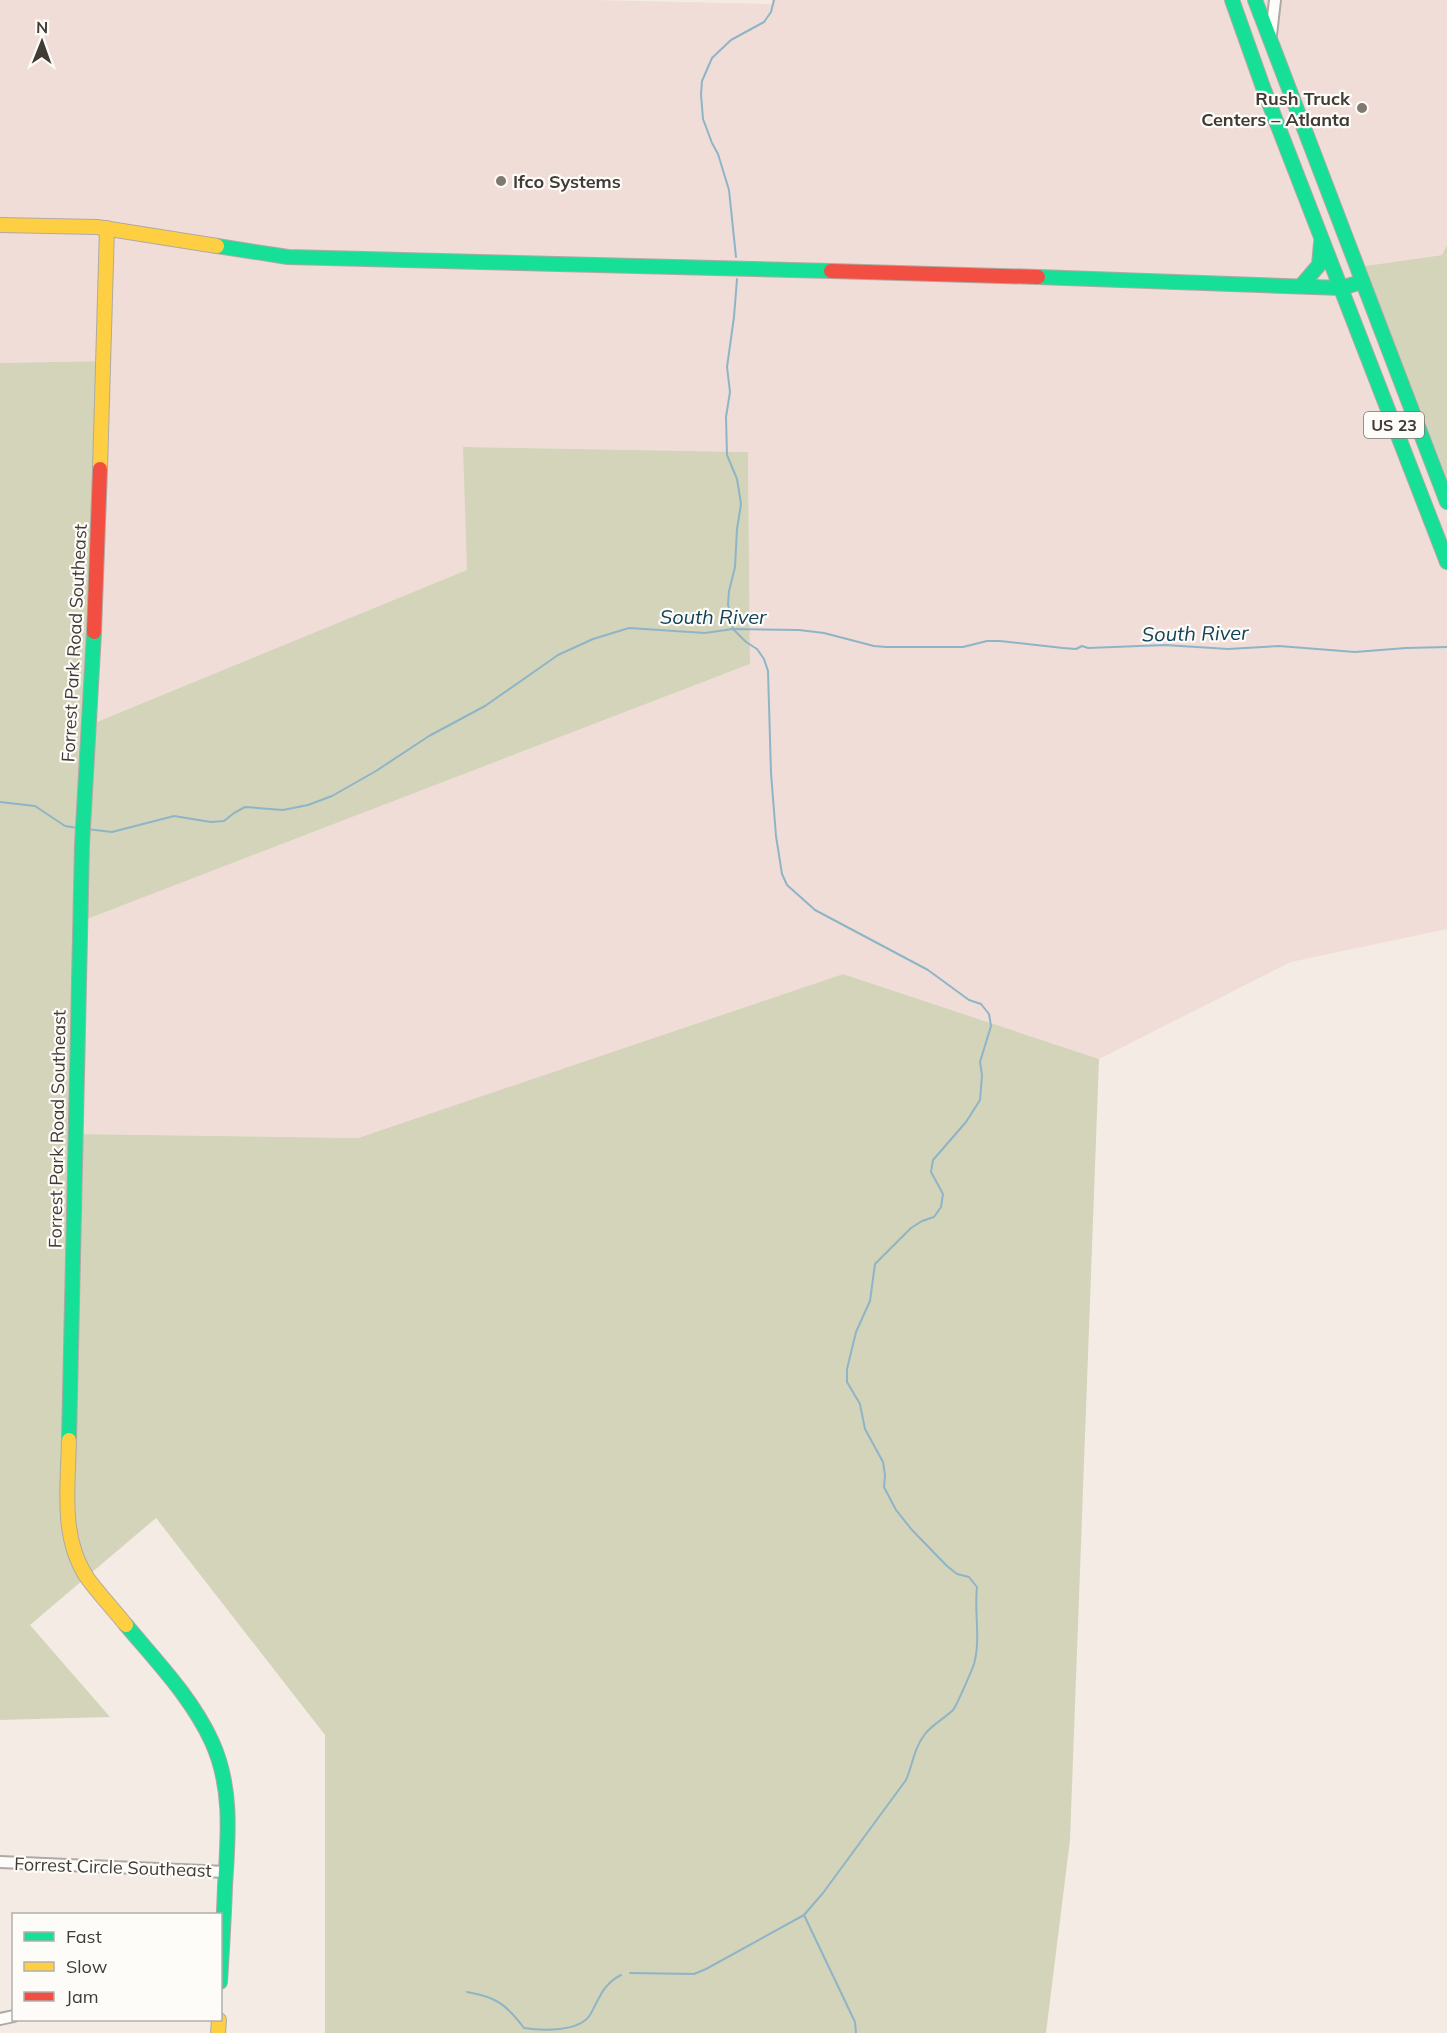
<svg xmlns="http://www.w3.org/2000/svg" width="1447" height="2033" font-family="Mulish,sans-serif">
<rect width="100%" height="100%" fill="#f4ece4"/>
<path fill="#f0ddd7" d="M 0,0 L 592,0 L 772,4 L 772,0 L 1447,0 L 1447,254 L 1365,266 L 1447,479 L 1447,929 L 1291,962 L 1099,1059 L 843,974 L 358,1138 L 76,1134 L 82,921 L 750,664 L 748,452 L 464,447 L 468,570 L 88,725 L 107,361 L 0,363 Z"/>
<g fill="#d4d4ba">
<path d="M 1447,245 L 1447,479 L 1365,266 L 1442,255 Z"/>
<path d="M 107,361 L 89,725 L 467,570 L 463,447 L 748,452 L 750,664 L 82,921 L 76,1134 L 358,1138 L 843,974 L 1099,1059 L 1070,1840 L 1046,2033 L 325,2033 L 325,1735 L 156,1518 L 30,1625 L 110,1717 L 0,1720 L 0,363 Z"/>
</g>
<g fill="none" stroke-linecap="round" stroke-linejoin="round">
<g stroke="#8eb5c7" stroke-width="2">
<path d="M 736,257 L 729,190 L 718,154 L 712,143 L 703,119 L 701,94 L 702,81 L 712,58 L 731,40 L 764,22 L 771,12 L 774,0"/>
<path d="M 0,802 L 35,806 L 65,826 L 78,828"/>
<path d="M 87,829 L 112,832 L 174,816 L 211,822 L 224,821 L 234,813 L 245,807 L 283,810 L 308,805 L 332,796 L 376,771 L 429,736 L 485,706 L 558,655 L 593,639 L 629,628 L 705,633 L 733,629 L 799,630 L 824,633 L 874,646 L 886,647 L 963,647 L 987,641 L 1000,641 L 1063,648 L 1076,649 L 1082,646 L 1088,648 L 1165,645 L 1228,649 L 1279,646 L 1355,652 L 1406,648 L 1447,647"/>
<path d="M 804,1915 L 855,2022 L 856,2033"/>
<path d="M 630,1973 L 694,1974 L 706,1969 L 804,1915 L 823,1893 L 906,1780 C 913,1764 914,1748 925,1734 C 933,1724 945,1718 953,1710 C 956,1707 972,1670 974,1664 C 981,1639 974,1612 977,1587 L 969,1577 L 957,1574 L 947,1566 L 912,1530 L 896,1510 L 884,1487 L 885,1475 L 883,1462 L 865,1429 L 860,1404 L 847,1382 L 847,1369 L 856,1332 L 870,1301 L 875,1264 L 911,1228 L 922,1221 L 934,1217 L 941,1207 L 943,1194 L 931,1172 L 933,1160 L 966,1122 L 980,1100 L 982,1075 L 980,1062 L 991,1026 L 989,1014 L 981,1004 L 969,1000 L 928,970 L 815,910 L 787,885 L 782,874 L 776,836 L 771,773 L 768,671 L 764,659 L 757,649 L 746,642 L 733,629 L 728,604 L 729,591 L 735,567 L 737,529 L 741,504 L 737,479 L 727,455 L 726,417 L 730,392 L 727,367 L 734,317 L 737,279"/>
<path d="M 467,1992 C 496,1997 506,2004 524,2028 C 542,2031 579,2032 590,2015 C 599,1999 603,1984 621,1975"/>
</g>
<defs>
<g id="street">
<path d="M 1271,35 L 1275,0"/>
<path d="M 0,1862 L 226,1872"/>
<path d="M 0,2019 L 14,2016"/>
</g>
<g id="fast">
<path d="M 1232,0 L 1264,90 L 1447,562"/>
<path d="M 1255,0 L 1447,502"/>
<path d="M 217,246 L 288,257 L 831,271"/>
<path d="M 1038,277 L 1341,288 L 1361,282"/>
<path d="M 1301,286 L 1319,265 L 1321,243"/>
<path d="M 69,1440 L 82,845 L 94,632"/>
<path d="M 126,1625 C 157,1662 192,1698 212,1742 C 233,1788 228,1838 225,1886 C 224,1918 222,1950 220,1982"/>
</g>
<g id="slow">
<path d="M 0,225 L 97,227 L 217,246"/>
<path d="M 100,469 L 107,228"/>
<path d="M 69,1440 C 68,1486 60,1539 88,1579 C 100,1595 114,1610 126,1625"/>
<path d="M 218,2033 L 219,2020"/>
</g>
<g id="jam">
<path d="M 831,271 L 1038,277"/>
<path d="M 94,632 L 100,469"/>
</g>
</defs>
<use href="#street" stroke="#afa9a3" stroke-width="14"/>
<use href="#fast" stroke="#afa9a3" stroke-width="16"/>
<use href="#slow" stroke="#afa9a3" stroke-width="16"/>
<use href="#jam" stroke="#afa9a3" stroke-width="16"/>
<use href="#street" stroke="#fdfcfb" stroke-width="10"/>
<use href="#fast" stroke="#16e098" stroke-width="14"/>
<use href="#slow" stroke="#ffcf43" stroke-width="14"/>
<use href="#jam" stroke="#f24e42" stroke-width="14"/>
</g>
<g fill="#7f7972" stroke="#fefcf9" stroke-width="2">
<circle cx="1362" cy="108" r="6"/>
<circle cx="501" cy="181" r="6"/>
</g>
<g text-anchor="middle" dominant-baseline="central" stroke-width="4.5" stroke-linejoin="round" paint-order="stroke">
<rect fill="#fefcf9" stroke="#797570" stroke-width="1.5" x="1364" y="412" width="60" height="26" rx="4.5"/>
<g font-size="16" font-weight="bold" fill="#403b35">
<text x="1394" y="425">US 23</text>
</g>
<g font-size="18" font-weight="bold" fill="#403b35" stroke="#fefcf9" text-anchor="end">
<text x="1350" y="98">Rush Truck<tspan x="1350" dy="21">Centers – Atlanta</tspan></text>
<text x="513" y="181" text-anchor="start">Ifco Systems</text>
</g>
<g font-size="18" fill="#403b35" stroke="#fefcf9">
<text transform="translate(74 643) rotate(-87)">Forrest Park Road Southeast</text>
<text transform="translate(57 1129) rotate(-89)">Forrest Park Road Southeast</text>
<text transform="translate(113 1867) rotate(2)">Forrest Circle Southeast</text>
</g>
<g font-size="20" font-style="italic" fill="#124358" stroke="#fefcf9">
<text x="713" y="616">South River</text>
<text transform="translate(1195 633) rotate(-1)">South River</text>
</g>
</g>
<rect x="12" y="1913" width="210" height="108" fill="#fefcf9" stroke="#b2afab" stroke-width="1.5"/>
<rect x="24" y="1932" width="30" height="9" fill="#16e098" stroke="#b2afab" stroke-width="1.5"/>
<text x="66" y="1943" font-size="18" fill="#403b35">Fast</text>
<rect x="24" y="1962" width="30" height="9" fill="#ffcf43" stroke="#b2afab" stroke-width="1.5"/>
<text x="66" y="1973" font-size="18" fill="#403b35">Slow</text>
<rect x="24" y="1992" width="30" height="9" fill="#f24e42" stroke="#b2afab" stroke-width="1.5"/>
<text x="66" y="2003" font-size="18" fill="#403b35">Jam</text>
<g transform="translate(42 42) rotate(1)" stroke="#fefcf9" stroke-width="4.5" paint-order="stroke">
<path d="M0-4.5L10 22L0 15L-10 22Z" fill="#403b35"/>
<text y="-9" font-size="16" font-weight="bold" text-anchor="middle" fill="#403b35">N</text>
</g>
</svg>
